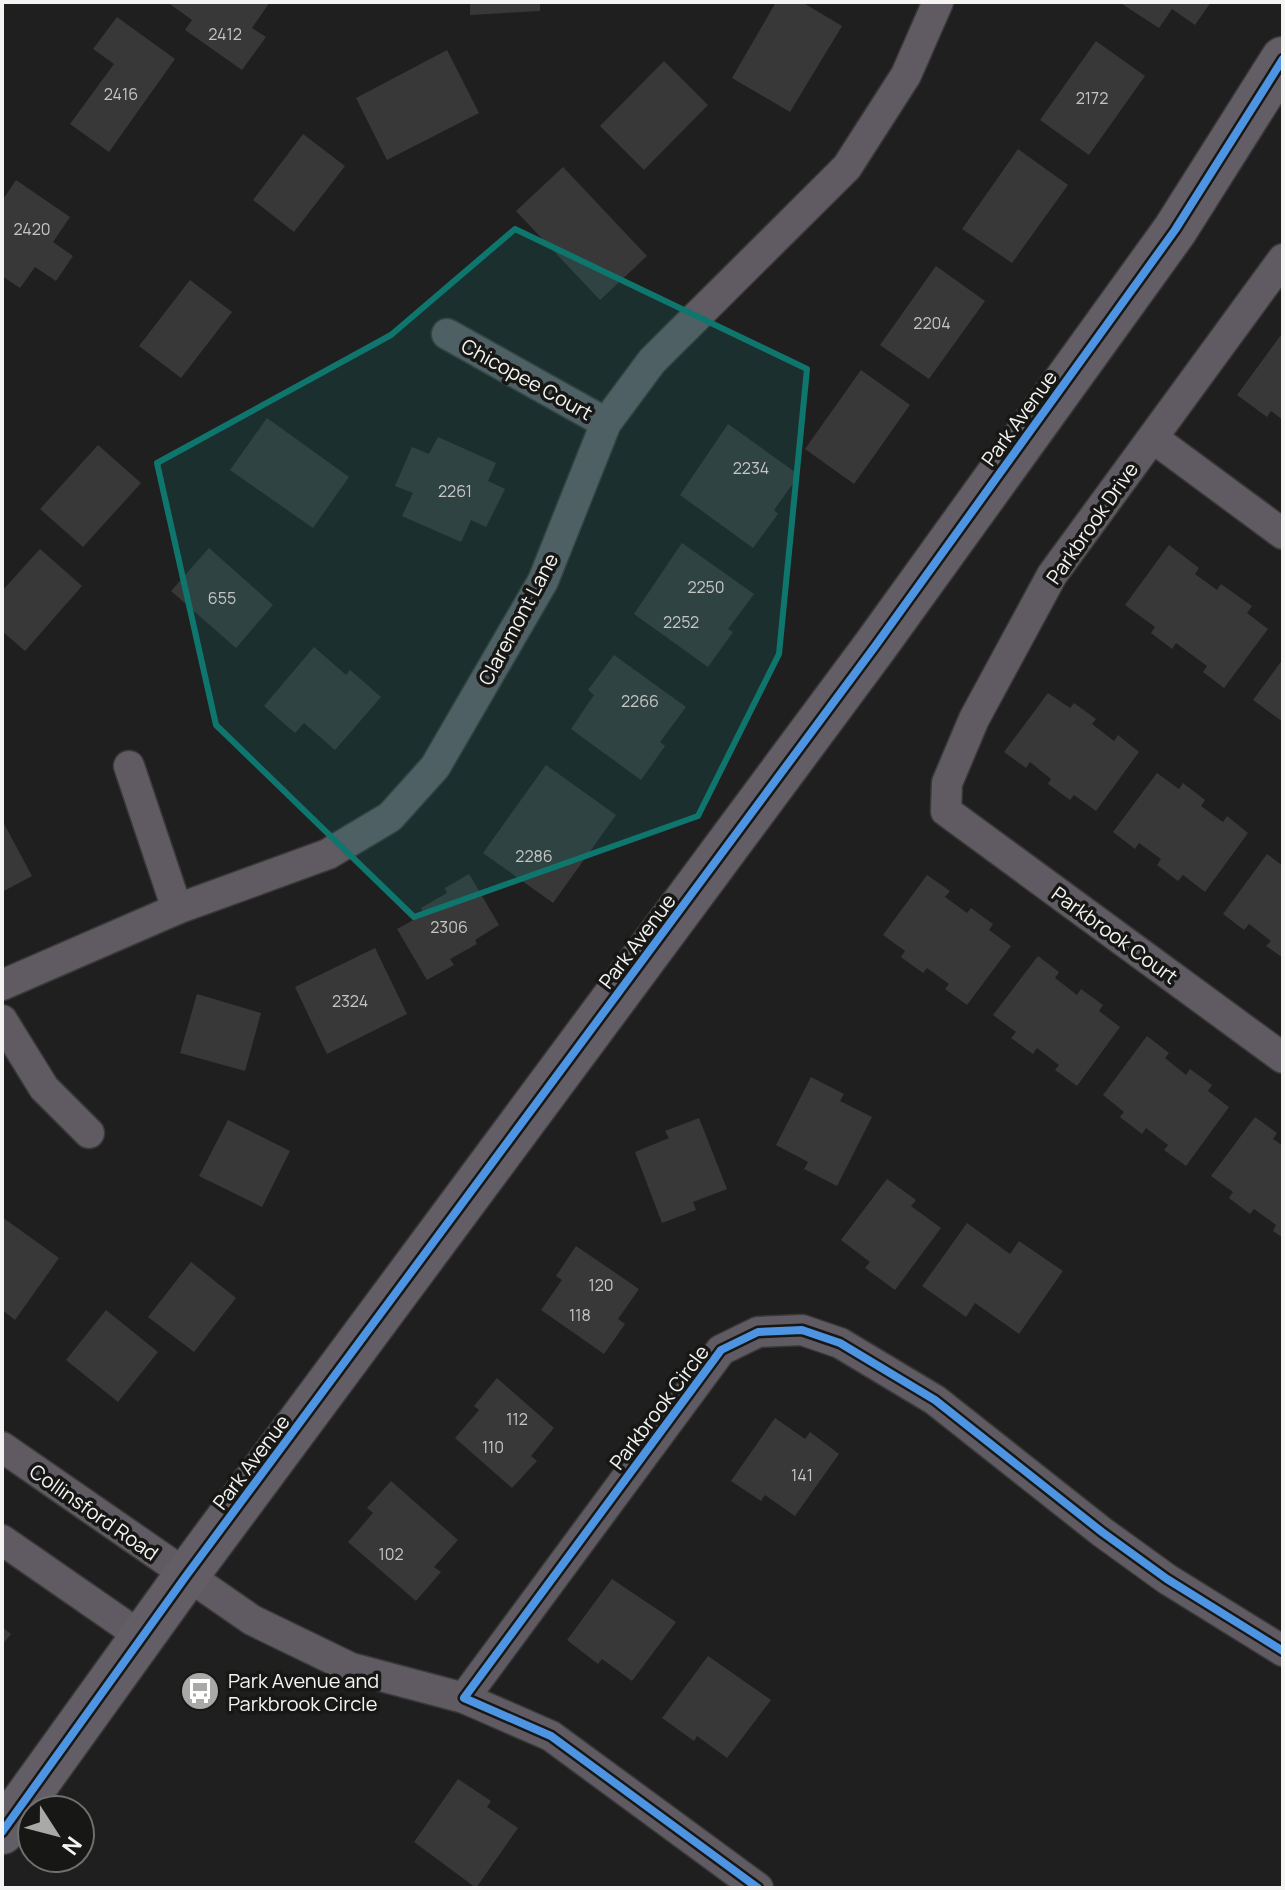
<svg xmlns="http://www.w3.org/2000/svg" width="1285" height="1890" font-family="Manrope,sans-serif">
<rect width="100%" height="100%" fill="#1f1f1f"/>
<g fill="#383838">
<path d="M 167,2 L 270,2 L 252,28 L 266,37 L 242,70 L 185,30 L 192,20 Z"/>
<path d="M 470,2 L 540,2 L 540,11 L 470,15 Z"/>
<path d="M 776,2 L 802,2 L 842,26 L 790,112 L 732,78 Z"/>
<path d="M 1119,2 L 1211,2 L 1195,25 L 1172,9 L 1159,28 Z"/>
<path d="M 117,17 L 175,59 L 109,152 L 70,124 L 114,64 L 93,49 Z"/>
<path d="M 1096,41 L 1145,76 L 1089,155 L 1040,120 Z"/>
<path d="M 447,50 L 479,113 L 387,160 L 356,98 Z"/>
<path d="M 664,61 L 708,105 L 644,170 L 600,126 Z"/>
<path d="M 303,134 L 345,166 L 294,232 L 253,200 Z"/>
<path d="M 1018,149 L 1068,185 L 1012,263 L 962,229 Z"/>
<path d="M 563,167 L 647,256 L 600,300 L 516,211 Z"/>
<path d="M 16,180 L 70,217 L 53,242 L 73,256 L 56,281 L 35,267 L 20,288 L 2,276 L 2,201 Z"/>
<path d="M 936,266 L 985,301 L 929,379 L 880,345 Z"/>
<path d="M 190,280 L 232,312 L 181,378 L 139,346 Z"/>
<path d="M 1281,335 L 1283,337 L 1283,420 L 1271,411 L 1267,417 L 1237,395 Z"/>
<path d="M 861,370 L 910,405 L 854,484 L 805,449 Z"/>
<path d="M 267,418 L 349,477 L 313,528 L 230,470 Z"/>
<path d="M 728,424 L 799,475 L 774,510 L 778,514 L 753,548 L 680,495 Z"/>
<path d="M 438,437 L 496,463 L 488,481 L 505,489 L 486,527 L 471,520 L 461,542 L 402,516 L 413,493 L 395,486 L 412,447 L 429,454 Z"/>
<path d="M 98,445 L 141,483 L 83,547 L 40,509 Z"/>
<path d="M 682,543 L 754,594 L 728,629 L 733,632 L 708,667 L 634,614 Z"/>
<path d="M 1169,545 L 1199,568 L 1195,574 L 1217,590 L 1221,584 L 1252,606 L 1247,613 L 1268,629 L 1224,688 L 1203,672 L 1207,666 L 1176,643 L 1172,649 L 1151,633 L 1155,627 L 1125,605 Z"/>
<path d="M 209,548 L 273,605 L 236,648 L 171,591 Z"/>
<path d="M 40,549 L 82,586 L 25,651 L 2,631 L 2,591 Z"/>
<path d="M 314,647 L 346,675 L 350,670 L 381,697 L 335,750 L 304,723 L 295,733 L 264,706 Z"/>
<path d="M 614,655 L 686,707 L 660,742 L 665,746 L 641,780 L 571,729 L 594,695 L 588,690 Z"/>
<path d="M 1283,659 L 1283,722 L 1253,700 Z"/>
<path d="M 1048,693 L 1070,708 L 1074,703 L 1096,719 L 1092,724 L 1114,741 L 1118,735 L 1139,752 L 1096,811 L 1074,795 L 1070,800 L 1048,784 L 1051,779 L 1030,762 L 1026,768 L 1004,752 Z"/>
<path d="M 546,765 L 616,815 L 553,903 L 483,853 Z"/>
<path d="M 1157,773 L 1179,789 L 1183,783 L 1205,800 L 1201,806 L 1223,822 L 1227,816 L 1248,833 L 1205,892 L 1183,875 L 1178,881 L 1157,865 L 1161,859 L 1139,843 L 1135,849 L 1113,832 Z"/>
<path d="M 2,820 L 32,876 L 2,892 Z"/>
<path d="M 1267,854 L 1283,866 L 1283,958 L 1266,946 L 1271,941 L 1249,924 L 1244,930 L 1223,914 Z"/>
<path d="M 469,874 L 499,925 L 475,940 L 477,944 L 450,959 L 454,965 L 427,980 L 397,929 L 424,914 L 421,908 L 447,893 L 445,888 Z"/>
<path d="M 927,875 L 950,891 L 945,897 L 967,913 L 971,908 L 993,924 L 989,930 L 1011,946 L 967,1005 L 945,989 L 949,984 L 927,968 L 923,973 L 901,957 L 905,951 L 883,935 Z"/>
<path d="M 375,948 L 407,1014 L 327,1054 L 295,987 Z"/>
<path d="M 1038,956 L 1059,972 L 1055,978 L 1077,995 L 1081,989 L 1103,1005 L 1099,1011 L 1120,1027 L 1077,1086 L 1055,1070 L 1059,1065 L 1037,1048 L 1033,1054 L 1011,1038 L 1016,1032 L 993,1015 Z"/>
<path d="M 197,994 L 261,1013 L 245,1071 L 180,1053 Z"/>
<path d="M 1147,1036 L 1169,1053 L 1165,1058 L 1186,1075 L 1190,1069 L 1212,1085 L 1208,1091 L 1229,1107 L 1186,1166 L 1164,1150 L 1168,1145 L 1146,1128 L 1142,1134 L 1120,1117 L 1124,1112 L 1103,1095 Z"/>
<path d="M 811,1077 L 844,1094 L 840,1101 L 872,1117 L 837,1186 L 804,1169 L 808,1162 L 776,1145 Z"/>
<path d="M 1255,1117 L 1277,1133 L 1273,1139 L 1283,1146 L 1283,1238 L 1273,1231 L 1276,1225 L 1254,1209 L 1250,1214 L 1229,1198 L 1233,1192 L 1211,1176 Z"/>
<path d="M 699,1118 L 727,1189 L 693,1202 L 696,1210 L 662,1223 L 635,1152 L 669,1138 L 665,1131 Z"/>
<path d="M 228,1120 L 290,1151 L 262,1207 L 199,1176 Z"/>
<path d="M 887,1179 L 916,1200 L 911,1206 L 941,1228 L 895,1290 L 865,1268 L 870,1262 L 841,1240 Z"/>
<path d="M 2,1217 L 59,1258 L 15,1320 L 2,1310 Z"/>
<path d="M 967,1223 L 1010,1254 L 1019,1241 L 1063,1271 L 1019,1334 L 975,1303 L 966,1317 L 922,1286 Z"/>
<path d="M 576,1246 L 639,1289 L 618,1319 L 625,1324 L 604,1354 L 541,1310 L 562,1280 L 556,1276 Z"/>
<path d="M 191,1262 L 236,1298 L 194,1352 L 148,1317 Z"/>
<path d="M 106,1310 L 158,1352 L 118,1402 L 66,1360 Z"/>
<path d="M 497,1378 L 554,1428 L 531,1456 L 537,1461 L 512,1488 L 455,1438 L 479,1410 L 474,1406 Z"/>
<path d="M 775,1418 L 805,1439 L 810,1432 L 839,1454 L 795,1516 L 765,1495 L 761,1501 L 731,1481 Z"/>
<path d="M 391,1481 L 458,1540 L 434,1567 L 441,1572 L 416,1601 L 348,1542 L 373,1513 L 367,1508 Z"/>
<path d="M 612,1579 L 676,1622 L 632,1681 L 602,1659 L 598,1664 L 567,1640 Z"/>
<path d="M 2,1627 L 11,1634 L 2,1645 Z"/>
<path d="M 708,1656 L 771,1700 L 727,1758 L 697,1736 L 694,1741 L 662,1718 Z"/>
<path d="M 458,1779 L 491,1801 L 487,1807 L 518,1828 L 476,1888 L 414,1842 Z"/>
</g>
<g fill="none" stroke-linecap="round" stroke-linejoin="round">
<defs>
<g id="minor">
<path d="M 1283,259 L 1052,575 L 974,719 L 947,783 L 946,811 L 1283,1058"/>
<path d="M 447,334 L 606,423"/>
<path d="M 1153,438 L 1283,534"/>
<path d="M 129,766 L 177,909"/>
<path d="M 2,985 L 177,909 L 328,854 L 390,817 L 435,767 L 543,581 L 606,423 L 652,361 L 847,167 L 906,75 L 938,2"/>
<path d="M 2,1020 L 44,1088 L 89,1133"/>
<path d="M 2,1447 L 252,1620 L 351,1668 L 464,1698"/>
<path d="M 2,1540 L 142,1637"/>
<path d="M 758,1888 L 551,1736 L 464,1698 L 721,1350 L 758,1332 L 802,1330 L 840,1343 L 935,1400 L 1102,1532 L 1167,1579 L 1283,1651"/>
</g>
<path id="secondary" d="M 2,1832 L 186,1576 L 876,645 L 1175,230 L 1283,59"/>
</defs>
<use href="#minor" stroke="#393938" stroke-width="33"/>
<use href="#secondary" stroke="#393938" stroke-width="47"/>
<use href="#minor" stroke="#605a62" stroke-width="30"/>
<use href="#secondary" stroke="#635d65" stroke-width="44"/>
<defs>
<g id="cycleway">
<path d="M 2,1832 L 186,1576 L 876,645 L 1175,230 L 1283,59"/>
<path d="M 758,1888 L 551,1736 L 464,1698 L 721,1350 L 758,1332 L 802,1330 L 840,1343 L 935,1400 L 1102,1532 L 1167,1579 L 1283,1651"/>
</g>
</defs>
<use href="#cycleway" stroke="#171715" stroke-width="13"/>
<use href="#cycleway" stroke="#4d94e3" stroke-width="8"/>
</g>
<path fill="#0f766e" fill-opacity="0.2" stroke="#0f766e" stroke-width="6" stroke-linejoin="round" d="M 515,229 L 807,369 L 779,654 L 698,816 L 414,917 L 216,725 L 157,463 L 391,335 Z"/>
<defs>
<symbol id="bus-disc" viewBox="-11 -11 22 22"><circle r="9.5" fill="#a9a9a8" stroke="#171715"/><path d="M-5-6H5V4H4V6H2V4H-2V6H-4V4H-5ZM-3.5-4V0h7V-4ZM-3.5 1.2v1.5H-2V1.2ZM2 1.2v1.5H3.5V1.2Z" fill="#fff"/></symbol>
</defs>
<g fill-rule="evenodd">
<use href="#bus-disc" x="178" y="1669" width="44" height="44"/>
</g>
<g text-anchor="middle" dominant-baseline="central" stroke-width="7" stroke-linejoin="round" paint-order="stroke">
<g font-size="16" fill="#c5c5c4">
<text x="225" y="34">2412</text>
<text x="121" y="94">2416</text>
<text x="1092" y="98">2172</text>
<text x="32" y="229">2420</text>
<text x="932" y="323">2204</text>
<text x="751" y="468">2234</text>
<text x="455" y="491">2261</text>
<text x="706" y="587">2250</text>
<text x="222" y="598">655</text>
<text x="681" y="622">2252</text>
<text x="640" y="701">2266</text>
<text x="534" y="856">2286</text>
<text x="449" y="927">2306</text>
<text x="350" y="1001">2324</text>
<text x="601" y="1285">120</text>
<text x="580" y="1315">118</text>
<text x="517" y="1419">112</text>
<text x="493" y="1447">110</text>
<text x="802" y="1475">141</text>
<text x="391" y="1554">102</text>
</g>
<g font-size="20" fill="#f4f4f2" stroke="#171715">
<text transform="translate(527 379) rotate(29)">Chicopee Court</text>
<text transform="translate(1019 418) rotate(-54)">Park Avenue</text>
<text transform="translate(1092 523) rotate(-55)">Parkbrook Drive</text>
<text transform="translate(518 619) rotate(-62)">Claremont Lane</text>
<text transform="translate(1115 935) rotate(36)">Parkbrook Court</text>
<text transform="translate(637 941) rotate(-53)">Park Avenue</text>
<text transform="translate(659 1407) rotate(-53)">Parkbrook Circle</text>
<text transform="translate(251 1462) rotate(-53)">Park Avenue</text>
<text transform="translate(94 1512) rotate(35)">Collinsford Road</text>
</g>
<g font-size="20" fill="#f4f4f2" stroke="#171715" text-anchor="start">
<text x="228" y="1680">Park Avenue and<tspan x="228" dy="23">Parkbrook Circle</tspan></text>
</g>
</g>
<rect width="1285" height="1890" fill="none" stroke="#f4f4f2" stroke-width="8"/>
<g transform="translate(56 1834) rotate(126)"><circle r="38" fill="#171715" stroke="#6f6f6d" stroke-width="2"/>
<path d="M0-6L14 30L0 20L-14 30Z" fill="#a9a9a8"/>
<text y="-12" font-size="22" font-weight="bold" text-anchor="middle" fill="#f4f4f2">N</text>
</g>
</svg>
